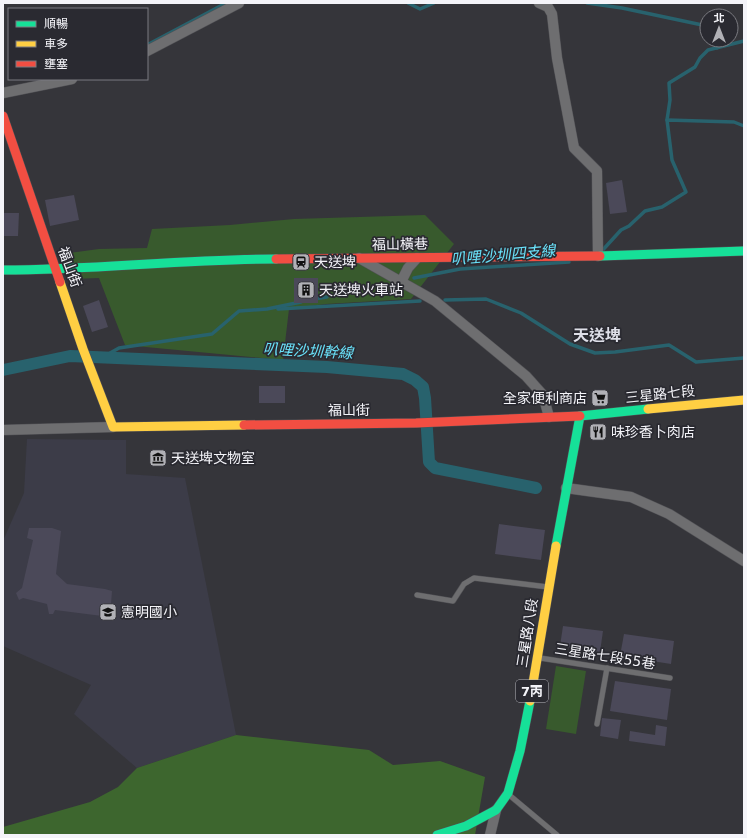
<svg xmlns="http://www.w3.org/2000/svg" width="747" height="838" font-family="'DejaVu Sans','Noto Sans TC',sans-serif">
<rect width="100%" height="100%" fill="#35353a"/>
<path fill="#3c3c48" d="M 27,439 L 126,440 L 126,474 L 185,478 L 236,735 L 137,768 L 74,714 L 91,685 L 3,646 L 3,541 L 24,493 Z"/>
<g fill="#385a2d" fill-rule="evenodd">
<path d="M 425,215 L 454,244 L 411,299 L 326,304 L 289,309 L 283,360 L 125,345 L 99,278 L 70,279 L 62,254 L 99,249 L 147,248 L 152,229 L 230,225 L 294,219 ZM 294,278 L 318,278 L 318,302 L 294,302 Z"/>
<path d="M 556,666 L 586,671 L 576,734 L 546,729 Z"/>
</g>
<path fill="#3d662e" d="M 236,735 L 369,750 L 393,765 L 440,761 L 485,777 L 475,835 L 3,835 L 3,827 L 90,802 L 118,787 L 137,768 Z"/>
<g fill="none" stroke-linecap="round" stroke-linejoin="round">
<g stroke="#28626d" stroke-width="3.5">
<path d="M 408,3 L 420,9 L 434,3"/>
<path d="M 587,3 L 622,8 L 707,26"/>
<path d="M 147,45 L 226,3"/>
<path d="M 717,48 L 717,40"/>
<path d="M 667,120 L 670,100 L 669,83 L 695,67 L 700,58 L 708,50 L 744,41"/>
<path d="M 600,253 L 621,230 L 629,226 L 645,211 L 662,207 L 686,192 L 672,160 L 667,120 L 734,122 L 744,126"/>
<path d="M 414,278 L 460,269 L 569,262"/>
<path d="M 314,299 L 327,297"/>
<path d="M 445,300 L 486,299 L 521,313 L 570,344 L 595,353 L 615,352 L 669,345 L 696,362 L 744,358"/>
<path d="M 278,309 L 420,301"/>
<path d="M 103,357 L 119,348 L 212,334 L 239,311 L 267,309 L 301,302"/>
</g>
<path stroke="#28626d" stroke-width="12" d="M 3,370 L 70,356 L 327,367 L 403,374 L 415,380 L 423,387 L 425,398 L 429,462 L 435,468 L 536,488"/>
</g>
<g fill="#4b4959">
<path d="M 622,180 L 627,212 L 610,214 L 606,183 Z"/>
<path d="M 74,195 L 79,220 L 50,226 L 45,200 Z"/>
<path d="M 3,213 L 19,213 L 18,236 L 3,236 Z"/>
<rect x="294" y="278" width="24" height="25"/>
<path d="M 99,300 L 108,327 L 92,332 L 83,306 Z"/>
<rect x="259" y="386" width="26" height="17"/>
<path d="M 499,524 L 545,530 L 541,560 L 495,554 Z"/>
<path d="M 29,528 L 52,528 L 61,531 L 56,574 L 67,584 L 105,589 L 112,591 L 110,617 L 55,610 L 53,614 L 49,614 L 47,604 L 23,598 L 19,600 L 16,593 L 22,588 L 33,540 L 27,538 Z"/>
<path d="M 563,626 L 603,631 L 600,652 L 560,646 Z"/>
<path d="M 624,634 L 674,641 L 671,664 L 620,656 Z"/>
<path d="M 615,681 L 671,689 L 667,720 L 610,711 Z"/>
<path d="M 602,718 L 621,720 L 618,739 L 600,736 Z"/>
<path d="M 656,725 L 667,727 L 665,746 L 629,741 L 630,731 L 655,735 Z"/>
</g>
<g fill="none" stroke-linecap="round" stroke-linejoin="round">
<defs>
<g id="lane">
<path d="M 417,595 L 453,601 L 464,584 L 474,578 L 548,587"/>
<path d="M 540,658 L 670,678"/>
<path d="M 597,724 L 607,668"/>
<path d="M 508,794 L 557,835"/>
</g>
<g id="street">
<path d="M 539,3 L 548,7 L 552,14 L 557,58 L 574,148 L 597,171 L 598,256"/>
<path d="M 147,51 L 239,3"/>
<path d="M 3,93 L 72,79"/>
<path d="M 359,258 L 435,301 L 526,376 L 543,395 L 549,417"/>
<path d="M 401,282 L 408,268 L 417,258"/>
<path d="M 3,430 L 113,427"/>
<path d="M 566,488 L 631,497 L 669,514 L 744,561"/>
<path d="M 490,835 L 496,810"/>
</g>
<g id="fast">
<path d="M 600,256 L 744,251"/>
<path d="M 3,270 C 94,270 185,259 276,259"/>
<path d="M 556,546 L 580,416 L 648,409"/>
<path d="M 437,835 L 466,826 L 496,810 L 508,793 L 520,751 L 530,701"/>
</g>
<g id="slow">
<path d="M 60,282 L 83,349 L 113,427 L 244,425"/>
<path d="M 648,409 L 744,400"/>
<path d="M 530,701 L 556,546"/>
</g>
<g id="jam">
<path d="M 3,116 L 60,282"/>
<path d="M 276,259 L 600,256"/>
<path d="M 244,425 L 416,423 L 580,416"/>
</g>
</defs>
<use href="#lane" stroke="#515155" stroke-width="6"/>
<use href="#street" stroke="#515155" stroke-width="11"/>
<use href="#fast" stroke="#515155" stroke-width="10"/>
<use href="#slow" stroke="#515155" stroke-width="10"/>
<use href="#jam" stroke="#515155" stroke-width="10"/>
<use href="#lane" stroke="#6e6e70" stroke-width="5"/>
<use href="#street" stroke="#6e6e70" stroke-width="10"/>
<use href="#fast" stroke="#16e098" stroke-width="9"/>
<use href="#slow" stroke="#ffcf43" stroke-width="9"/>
<use href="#jam" stroke="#f24e42" stroke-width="9"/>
</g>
<defs>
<symbol id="station-square" viewBox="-11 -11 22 22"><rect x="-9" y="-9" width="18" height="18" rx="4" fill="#b1b1b6" stroke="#2a2a31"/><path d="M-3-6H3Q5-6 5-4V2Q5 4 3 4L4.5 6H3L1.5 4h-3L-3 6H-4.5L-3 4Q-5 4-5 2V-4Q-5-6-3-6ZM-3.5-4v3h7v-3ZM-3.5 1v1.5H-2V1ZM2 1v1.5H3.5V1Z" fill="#111"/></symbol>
<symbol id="building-square" viewBox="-11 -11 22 22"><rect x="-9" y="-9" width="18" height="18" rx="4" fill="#b1b1b6" stroke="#2a2a31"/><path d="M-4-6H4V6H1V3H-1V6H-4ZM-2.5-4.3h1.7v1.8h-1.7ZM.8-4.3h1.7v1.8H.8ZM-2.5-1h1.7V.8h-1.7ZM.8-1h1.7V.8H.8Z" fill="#111"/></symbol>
<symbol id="supermarket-square" viewBox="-11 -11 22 22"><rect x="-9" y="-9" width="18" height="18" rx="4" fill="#b1b1b6" stroke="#2a2a31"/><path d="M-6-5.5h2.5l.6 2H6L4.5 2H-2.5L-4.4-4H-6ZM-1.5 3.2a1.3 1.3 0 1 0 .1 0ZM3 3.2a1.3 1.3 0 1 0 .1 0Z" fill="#111"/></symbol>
<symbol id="restaurant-square" viewBox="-11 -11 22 22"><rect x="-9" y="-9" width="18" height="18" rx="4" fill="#b1b1b6" stroke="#2a2a31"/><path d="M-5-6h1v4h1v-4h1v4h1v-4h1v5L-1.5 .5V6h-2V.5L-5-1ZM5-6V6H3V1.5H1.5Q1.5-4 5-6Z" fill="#111"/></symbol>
<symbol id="museum-square" viewBox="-11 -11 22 22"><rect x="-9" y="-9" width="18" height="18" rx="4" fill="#b1b1b6" stroke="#2a2a31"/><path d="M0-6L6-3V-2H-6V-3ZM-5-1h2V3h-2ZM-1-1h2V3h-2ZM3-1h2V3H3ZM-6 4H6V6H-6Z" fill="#111"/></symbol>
<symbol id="school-square" viewBox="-11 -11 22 22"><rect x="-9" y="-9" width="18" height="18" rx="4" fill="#b1b1b6" stroke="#2a2a31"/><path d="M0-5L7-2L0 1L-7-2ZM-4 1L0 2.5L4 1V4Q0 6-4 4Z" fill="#111"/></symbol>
</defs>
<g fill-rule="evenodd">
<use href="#station-square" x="291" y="252" width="20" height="20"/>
<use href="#building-square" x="296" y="280" width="20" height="20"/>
<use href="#supermarket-square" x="590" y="388" width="20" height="20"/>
<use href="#restaurant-square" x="588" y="422" width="20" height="20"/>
<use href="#museum-square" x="148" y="448" width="20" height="20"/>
<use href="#school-square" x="98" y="602" width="20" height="20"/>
</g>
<g text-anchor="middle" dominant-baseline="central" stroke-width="3.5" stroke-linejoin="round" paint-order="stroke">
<rect fill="#2a2a31" stroke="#b7b7bd" stroke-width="1" x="516" y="680" width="32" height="22" rx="3"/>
<g font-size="13" font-weight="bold" fill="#f4f4f9">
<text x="532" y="691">7丙</text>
</g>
<g font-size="14" fill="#f4f4f9" stroke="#2a2a31">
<text transform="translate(400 244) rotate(-1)">福山橫巷</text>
<text transform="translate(70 267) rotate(70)">福山街</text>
<text transform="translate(660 394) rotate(-6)">三星路七段</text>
<text transform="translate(349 410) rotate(-1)">福山街</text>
<text transform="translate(527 633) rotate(-81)">三星路八段</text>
<text transform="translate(605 656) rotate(9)">三星路七段55巷</text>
</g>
<g font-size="14" fill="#f4f4f9" stroke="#2a2a31" text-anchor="start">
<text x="314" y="262">天送埤</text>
<text x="319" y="290">天送埤火車站</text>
<text x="587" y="398" text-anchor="end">全家便利商店</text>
<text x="611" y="432">味珍香卜肉店</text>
<text x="171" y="458">天送埤文物室</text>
<text x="121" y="612">憲明國小</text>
</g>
<g font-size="15" font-style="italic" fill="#6ae2fa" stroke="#2a2a31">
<text transform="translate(503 255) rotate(-5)">叭哩沙圳四支線</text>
<text transform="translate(308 351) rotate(3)">叭哩沙圳幹線</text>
</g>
<g font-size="16" font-weight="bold" fill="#dedfe8" stroke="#2a2a31">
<text x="597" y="335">天送埤</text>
</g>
</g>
<rect width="747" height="838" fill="none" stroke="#f4f4f9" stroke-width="8"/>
<rect x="8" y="8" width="140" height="72" fill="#2a2a31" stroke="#7b7b81"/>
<rect x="16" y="21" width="20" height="6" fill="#16e098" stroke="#7b7b81"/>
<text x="44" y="28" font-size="12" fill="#f4f4f9">順暢</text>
<rect x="16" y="41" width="20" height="6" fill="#ffcf43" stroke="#7b7b81"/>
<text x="44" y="48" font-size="12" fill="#f4f4f9">車多</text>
<rect x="16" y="61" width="20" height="6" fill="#f24e42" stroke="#7b7b81"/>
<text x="44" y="68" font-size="12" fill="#f4f4f9">壅塞</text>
<g transform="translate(719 28)"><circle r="19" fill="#2a2a31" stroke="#7b7b81"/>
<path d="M0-3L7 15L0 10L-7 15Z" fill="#b1b1b6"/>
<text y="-6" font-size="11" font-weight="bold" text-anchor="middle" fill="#f4f4f9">北</text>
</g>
</svg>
